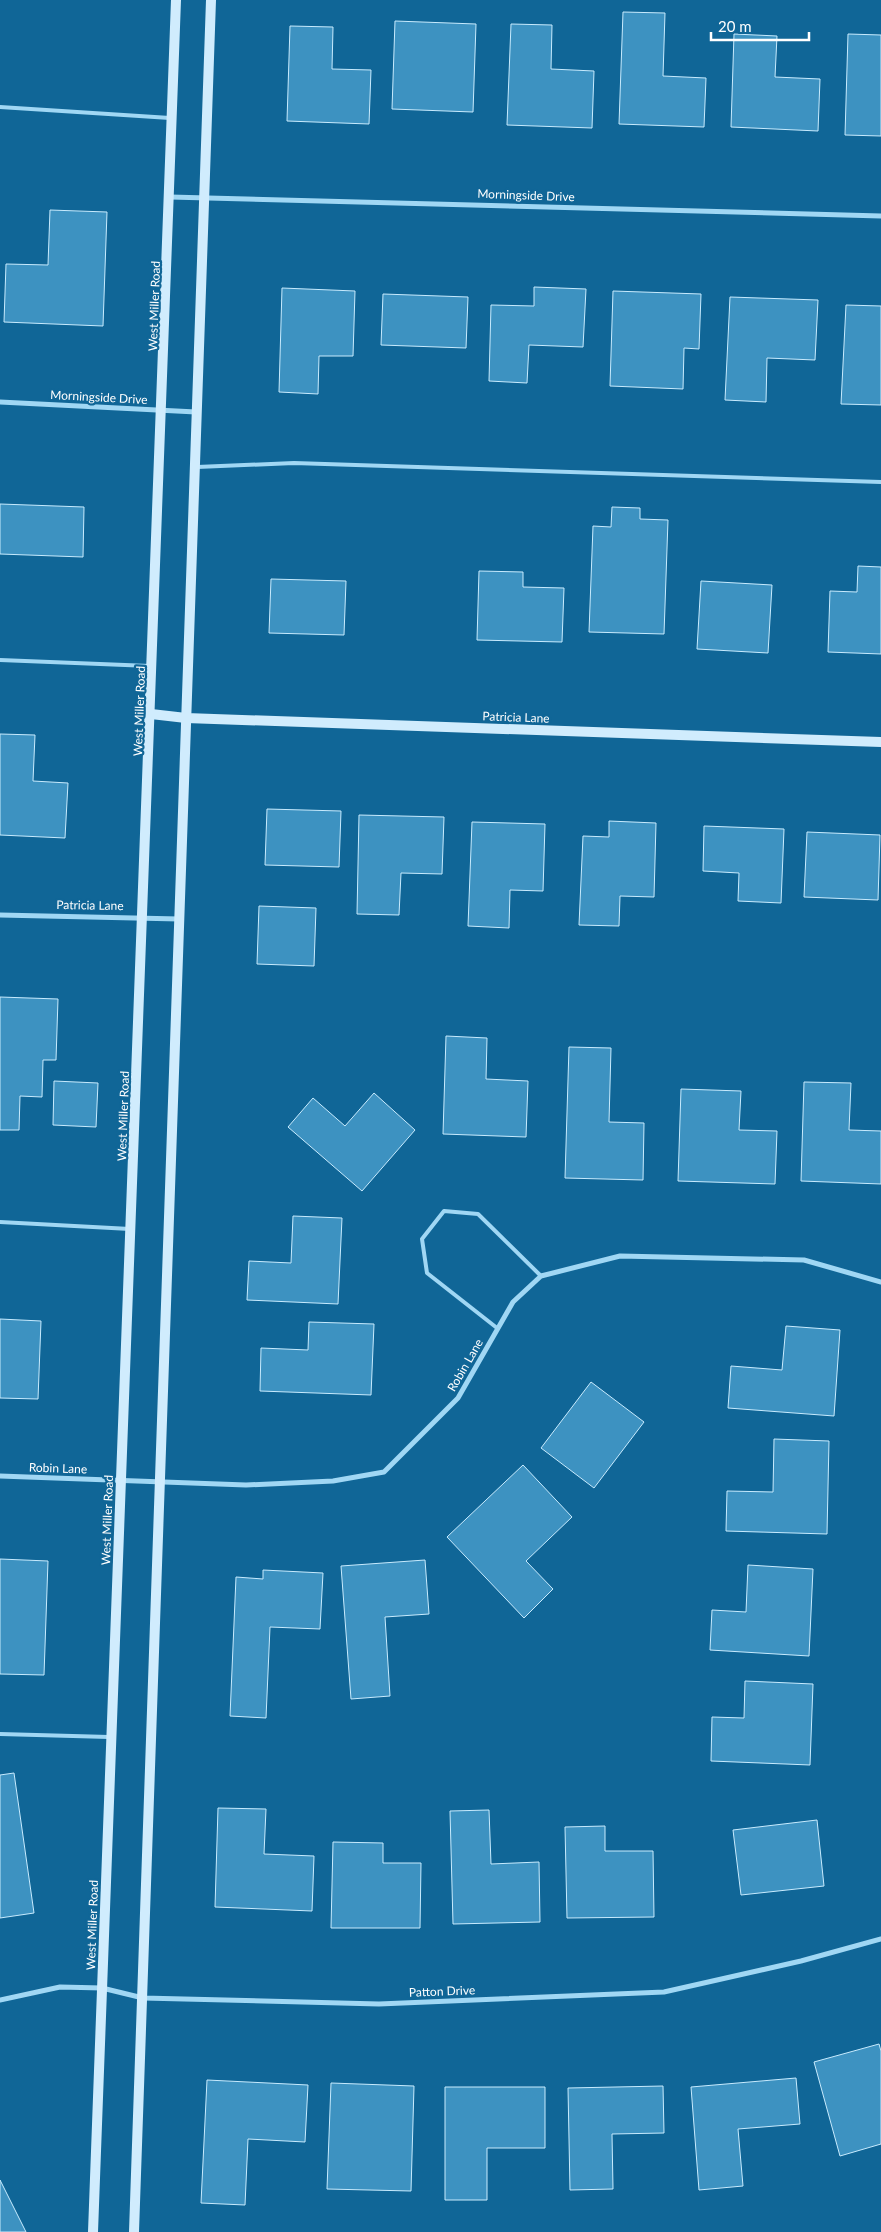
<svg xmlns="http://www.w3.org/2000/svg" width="881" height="2232" font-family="Lato,sans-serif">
<rect width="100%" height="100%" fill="#106697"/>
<g fill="#3d92c1" stroke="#c8ebfe">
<path d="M 623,12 L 665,13 L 663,76 L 706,78 L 704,127 L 619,124 Z"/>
<path d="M 395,21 L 476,24 L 473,112 L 392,109 Z"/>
<path d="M 511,24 L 552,25 L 551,69 L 594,71 L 592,128 L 507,125 Z"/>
<path d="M 290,26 L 333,27 L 332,69 L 371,70 L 369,124 L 287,121 Z"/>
<path d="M 734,34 L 777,36 L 775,77 L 820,79 L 818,131 L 731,127 Z"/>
<path d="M 848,34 L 881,35 L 881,136 L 845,135 Z"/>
<path d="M 50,210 L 107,212 L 103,326 L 4,322 L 6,264 L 48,265 Z"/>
<path d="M 534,287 L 586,289 L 583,347 L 529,345 L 527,383 L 489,381 L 491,305 L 534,306 Z"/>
<path d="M 282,288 L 355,291 L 353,356 L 319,356 L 318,394 L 279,392 Z"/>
<path d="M 613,291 L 701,294 L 699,349 L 684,348 L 683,389 L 610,386 Z"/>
<path d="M 383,294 L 468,297 L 466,348 L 381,345 Z"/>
<path d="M 730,297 L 818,300 L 815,360 L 767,358 L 766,402 L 725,400 Z"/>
<path d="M 846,305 L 881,306 L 881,405 L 841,404 Z"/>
<path d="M 0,504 L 84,507 L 83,557 L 0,554 Z"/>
<path d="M 612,507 L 640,508 L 640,519 L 668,520 L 664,634 L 589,632 L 593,526 L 611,527 Z"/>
<path d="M 858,566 L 881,567 L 881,654 L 828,652 L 830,591 L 857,592 Z"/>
<path d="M 479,571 L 523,572 L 523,587 L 564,588 L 562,642 L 477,640 Z"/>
<path d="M 271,579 L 346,581 L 344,635 L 269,633 Z"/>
<path d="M 701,581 L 772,585 L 768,653 L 697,649 Z"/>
<path d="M 0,734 L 35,735 L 33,781 L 68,783 L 65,838 L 0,835 Z"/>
<path d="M 267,809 L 341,811 L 339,867 L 265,865 Z"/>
<path d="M 359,815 L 444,817 L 442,874 L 401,873 L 399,915 L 357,914 Z"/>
<path d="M 609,821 L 656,823 L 654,897 L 620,896 L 619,926 L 579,925 L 583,836 L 609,837 Z"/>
<path d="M 472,822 L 545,824 L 543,891 L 510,890 L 509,928 L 468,926 Z"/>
<path d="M 704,826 L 784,829 L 781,903 L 738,901 L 739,873 L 703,871 Z"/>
<path d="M 807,832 L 880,835 L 878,900 L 804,897 Z"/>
<path d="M 259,906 L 316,908 L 314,966 L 257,964 Z"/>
<path d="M 0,997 L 58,999 L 56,1060 L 43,1060 L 42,1097 L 20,1096 L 19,1130 L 0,1130 Z"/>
<path d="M 446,1036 L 487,1038 L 486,1079 L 528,1081 L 526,1137 L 443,1134 Z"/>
<path d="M 569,1047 L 611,1048 L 609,1122 L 644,1123 L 643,1180 L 565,1178 Z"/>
<path d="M 54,1081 L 98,1083 L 96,1127 L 53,1125 Z"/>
<path d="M 804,1082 L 851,1083 L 849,1130 L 881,1131 L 881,1184 L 801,1181 Z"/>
<path d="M 681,1089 L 741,1091 L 739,1130 L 777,1131 L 775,1184 L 678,1181 Z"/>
<path d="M 374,1093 L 415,1130 L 362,1191 L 288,1127 L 313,1098 L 345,1126 Z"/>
<path d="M 293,1216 L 342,1218 L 338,1304 L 247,1300 L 249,1261 L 291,1263 Z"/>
<path d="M 0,1319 L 41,1321 L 38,1399 L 0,1398 Z"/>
<path d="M 309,1322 L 374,1324 L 371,1395 L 260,1391 L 261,1348 L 308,1350 Z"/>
<path d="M 786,1326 L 840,1330 L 834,1416 L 728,1408 L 731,1366 L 782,1370 Z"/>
<path d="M 591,1382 L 644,1422 L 594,1488 L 541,1448 Z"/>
<path d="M 774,1439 L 829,1441 L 827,1534 L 726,1531 L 727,1491 L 773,1492 Z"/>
<path d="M 523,1465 L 572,1517 L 526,1561 L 553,1589 L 524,1618 L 447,1537 Z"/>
<path d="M 0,1559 L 48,1561 L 44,1675 L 0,1674 Z"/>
<path d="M 425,1560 L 429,1614 L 385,1617 L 390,1696 L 351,1699 L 341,1566 Z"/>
<path d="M 748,1565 L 813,1569 L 809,1656 L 710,1650 L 712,1610 L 746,1612 Z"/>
<path d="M 263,1570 L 323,1573 L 320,1629 L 270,1627 L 266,1718 L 230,1716 L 236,1577 L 263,1579 Z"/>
<path d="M 745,1681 L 813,1684 L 810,1765 L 711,1761 L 712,1717 L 744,1718 Z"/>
<path d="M 14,1773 L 34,1913 L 0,1918 L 0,1775 Z"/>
<path d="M 218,1808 L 266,1809 L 264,1854 L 314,1856 L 312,1911 L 215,1907 Z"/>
<path d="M 489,1810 L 491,1864 L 539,1862 L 540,1922 L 453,1924 L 450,1811 Z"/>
<path d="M 817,1820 L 824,1886 L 741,1895 L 733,1830 Z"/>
<path d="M 605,1826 L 605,1851 L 653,1851 L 654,1917 L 567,1918 L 565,1827 Z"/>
<path d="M 333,1842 L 383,1843 L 383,1863 L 421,1863 L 420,1928 L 331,1928 Z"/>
<path d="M 879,2044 L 881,2051 L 881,2144 L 840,2156 L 814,2062 Z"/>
<path d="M 796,2078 L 800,2124 L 738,2129 L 743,2186 L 699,2190 L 691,2087 Z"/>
<path d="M 207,2080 L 308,2085 L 305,2142 L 248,2139 L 245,2205 L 201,2203 Z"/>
<path d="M 331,2083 L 414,2086 L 411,2191 L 327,2189 Z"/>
<path d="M 663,2086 L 664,2133 L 612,2134 L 613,2189 L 570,2190 L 568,2088 Z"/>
<path d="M 445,2087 L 545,2087 L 545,2148 L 487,2148 L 487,2200 L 445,2200 Z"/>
<path d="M 0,2180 L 26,2232 L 0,2232 Z"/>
</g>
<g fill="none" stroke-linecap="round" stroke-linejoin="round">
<g stroke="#a0d7f4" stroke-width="4">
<path d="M 0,107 L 170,118"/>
<path d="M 197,467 L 294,463 L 881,482"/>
<path d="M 0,660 L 150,666"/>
<path d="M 0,1222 L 130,1229"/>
<path d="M 497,1328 L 427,1273 L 422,1239 L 444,1211 L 478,1214 L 541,1276"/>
<path d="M 0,1734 L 109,1737"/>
</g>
<g stroke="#a0d7f4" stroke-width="5">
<path d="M 170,197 L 881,216"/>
<path d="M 0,402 L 196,412"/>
<path d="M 0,915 L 179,919"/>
<path d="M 0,1476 L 246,1485 L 333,1481 L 384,1472 L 458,1398 L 513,1302 L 541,1276 L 620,1256 L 804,1260 L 881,1282"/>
<path d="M 0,2000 L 60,1987 L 102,1988 L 143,1998 L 379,2004 L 664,1992 L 801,1961 L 881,1939"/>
</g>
<g stroke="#d0ecfd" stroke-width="10">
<path d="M 151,714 L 186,718 L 881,742"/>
<path d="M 93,2232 L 176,0"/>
<path d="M 134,2232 L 211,0"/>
</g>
</g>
<g text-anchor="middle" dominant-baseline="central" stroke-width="4.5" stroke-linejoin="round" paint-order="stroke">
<g font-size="12" fill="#fff" stroke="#106697">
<text transform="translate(526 195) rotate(2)">Morningside Drive</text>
<text transform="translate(154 306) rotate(-88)">West Miller Road</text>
<text transform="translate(99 397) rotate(3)">Morningside Drive</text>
<text transform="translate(139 711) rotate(-88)">West Miller Road</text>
<text transform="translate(516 717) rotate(2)">Patricia Lane</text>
<text transform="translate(90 905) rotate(1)">Patricia Lane</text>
<text transform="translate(123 1116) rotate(-88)">West Miller Road</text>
<text transform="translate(465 1365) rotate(-60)">Robin Lane</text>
<text transform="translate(58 1468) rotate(2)">Robin Lane</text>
<text transform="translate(107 1520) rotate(-88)">West Miller Road</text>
<text transform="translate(92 1925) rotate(-88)">West Miller Road</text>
<text transform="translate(442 1991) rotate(-2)">Patton Drive</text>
</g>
</g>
<path d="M711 32v8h98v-8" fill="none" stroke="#ffffff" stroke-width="2.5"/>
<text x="718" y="32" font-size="15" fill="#ffffff" stroke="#106697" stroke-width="4" paint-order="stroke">20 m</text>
</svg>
